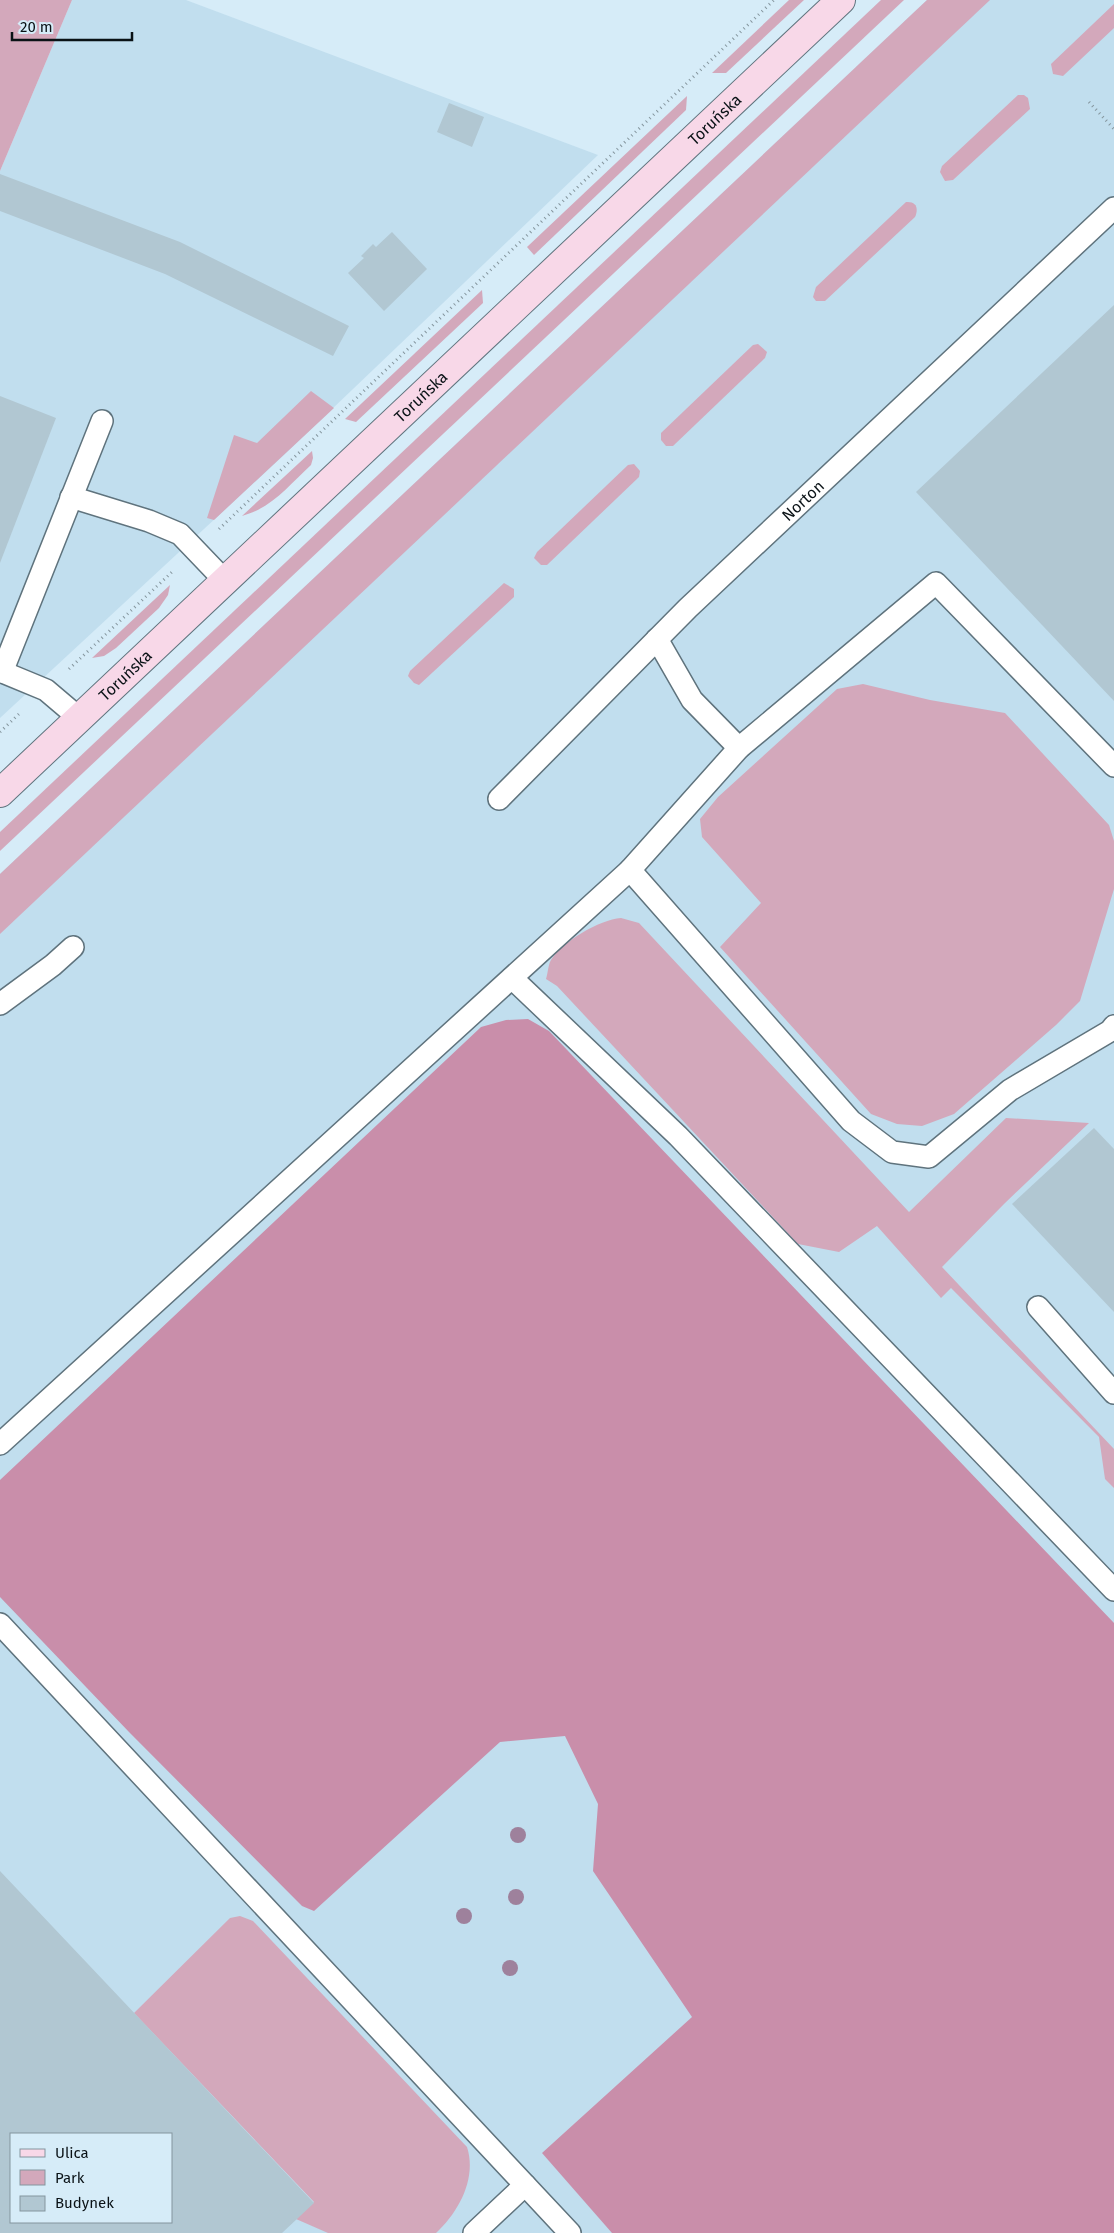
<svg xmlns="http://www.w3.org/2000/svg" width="1114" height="2233" font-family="'Fira Sans',sans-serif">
<rect width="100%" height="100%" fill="#d6ecf8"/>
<g fill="#c1deee" fill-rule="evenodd">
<path d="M 72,0 L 186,0 L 598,155 L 286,453 L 0,718 L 0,171 Z"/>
<path d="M 927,0 L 1114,0 L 1114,2233 L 0,2233 L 0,874 ZM 11,2134 L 171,2134 L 171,2222 L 11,2222 Z"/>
</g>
<g fill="#d3a8bb">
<path d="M 0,0 L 72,0 L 0,171 Z"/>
<path d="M 789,0 L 804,0 L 726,73 L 712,73 Z"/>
<path d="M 881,0 L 904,0 L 0,851 L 0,832 Z"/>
<path d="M 927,0 L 990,0 L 0,934 L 0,874 Z"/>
<path d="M 1114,4 L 1114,28 L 1063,76 L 1053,74 L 1051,64 Z"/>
<path d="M 1018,95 L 1024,95 L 1028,98 L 1030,109 L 953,180 L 945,181 L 940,172 L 942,166 Z"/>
<path d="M 687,96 L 686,110 L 534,255 L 527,247 Z"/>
<path d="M 906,202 C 916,201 919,208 915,217 L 825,301 L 816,301 L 813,297 L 816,287 Z"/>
<path d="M 482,290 L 483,303 L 356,422 L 345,419 Z"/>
<path d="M 758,344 L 767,352 L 765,358 L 673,446 L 666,446 L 661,440 L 661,433 L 753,345 Z"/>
<path d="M 311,391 L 334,408 L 214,520 L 207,518 L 234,435 L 257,443 Z"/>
<path d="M 312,451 L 313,458 L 311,465 C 289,485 272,508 242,516 Z"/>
<path d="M 634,464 L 640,471 L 639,477 L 547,565 L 541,565 L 534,558 L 537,552 L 628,465 Z"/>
<path d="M 504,583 L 514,589 L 514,597 L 419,685 L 414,683 L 408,676 L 410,671 Z"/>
<path d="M 170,585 L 168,595 L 159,608 L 116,648 L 104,656 L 92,658 Z"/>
<path d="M 863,684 L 930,700 L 1005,713 L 1109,825 L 1114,841 L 1114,889 L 1080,1001 L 1056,1025 L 954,1114 L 922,1126 L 897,1124 L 871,1114 L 720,947 L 761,903 L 702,837 L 700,819 L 718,797 L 837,689 Z"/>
<path d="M 621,918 L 639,923 L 909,1212 L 1006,1118 L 1089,1123 L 1005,1203 L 942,1267 L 1114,1449 L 1114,1488 L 1105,1479 L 1099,1437 L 951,1288 L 941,1298 L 877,1226 L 839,1252 L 798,1244 L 557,986 L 546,979 C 548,973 548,965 551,960 C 563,941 599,920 621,918 Z"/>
<path d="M 240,1916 L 253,1921 L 467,2147 C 477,2178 459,2212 436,2233 L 328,2233 L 296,2219 L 314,2202 L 134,2013 L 230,1918 Z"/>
</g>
<path fill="#c98eaa" d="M 528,1019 L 549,1031 L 1114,1623 L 1114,2233 L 612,2233 L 542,2153 L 692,2017 L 593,1871 L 598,1804 L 565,1736 L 500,1742 L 314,1911 L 302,1906 L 129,1732 L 0,1597 L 0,1480 L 481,1027 L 506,1020 Z"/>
<g fill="#b1c7d2" fill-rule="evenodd">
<path d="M 449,103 L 484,117 L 472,147 L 437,132 Z"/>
<path d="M 0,174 L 180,242 L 349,326 L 333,356 L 165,274 L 0,211 Z"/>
<path d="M 392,232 L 427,269 L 384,311 L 348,273 L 364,258 L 361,256 L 373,244 L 376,247 Z"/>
<path d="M 1114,305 L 1114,701 L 916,492 Z"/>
<path d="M 0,396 L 56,418 L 0,563 Z"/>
<path d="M 1094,1128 L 1114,1149 L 1114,1312 L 1012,1204 Z"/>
<path d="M 0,1871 L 314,2203 L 282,2233 L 0,2233 ZM 11,2134 L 171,2134 L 171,2222 L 11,2222 Z"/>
</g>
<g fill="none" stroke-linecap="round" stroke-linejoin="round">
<defs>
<g id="lane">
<path d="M 71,497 L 149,521 L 180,534 L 225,581"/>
<path d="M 657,639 L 692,700 L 739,748"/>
<path d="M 0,671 L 46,690 L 79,718"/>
<path d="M 2,672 L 102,421"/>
<path id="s1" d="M 499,799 L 688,608 L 1114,208"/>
<path d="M 630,870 L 851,1121 L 892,1152 L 929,1157 L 1010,1090 L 1110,1031 L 1114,1026"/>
<path d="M 512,978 L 678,1136 L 1114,1590"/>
<path d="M 0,1004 L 53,965 L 73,947"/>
<path d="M 1038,1307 L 1114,1393"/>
<path d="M 0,1444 L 630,870 L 739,748 L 936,583 L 1114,766"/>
<path d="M 0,1624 L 570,2233"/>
<path d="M 474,2233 L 525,2185"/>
</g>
<g id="secondary">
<path id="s2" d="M 0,793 L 841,0"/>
</g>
</defs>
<use href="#lane" stroke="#5f737d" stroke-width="24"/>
<use href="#secondary" stroke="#5f737d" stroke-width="30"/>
<g stroke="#85969e" stroke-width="3" stroke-dasharray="1 4" stroke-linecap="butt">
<path d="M 1089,102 L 1114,129"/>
<path d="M 219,529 L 774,0"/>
<path d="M 69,669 L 172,572"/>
<path d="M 0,732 L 20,713"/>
</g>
<use href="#lane" stroke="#fff" stroke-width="21"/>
<use href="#secondary" stroke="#f8d8e8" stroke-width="28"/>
</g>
<g fill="#9e819c">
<circle cx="518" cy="1835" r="8"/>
<circle cx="516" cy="1897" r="8"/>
<circle cx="464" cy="1916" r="8"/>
<circle cx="510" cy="1968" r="8"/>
</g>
<g text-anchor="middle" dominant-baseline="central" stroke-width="4.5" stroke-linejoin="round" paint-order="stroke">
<g font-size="16" fill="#0a1216" stroke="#d6ecf8">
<text stroke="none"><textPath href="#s2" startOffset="982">Toruńska</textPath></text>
<text stroke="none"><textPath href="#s2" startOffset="578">Toruńska</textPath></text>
<text stroke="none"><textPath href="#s1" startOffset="426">Norton</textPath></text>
<text stroke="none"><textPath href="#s2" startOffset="172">Toruńska</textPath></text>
</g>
</g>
<rect x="10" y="2133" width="162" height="90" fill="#d6ecf8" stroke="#84959e"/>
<rect x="20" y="2149" width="25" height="8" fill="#f8d8e8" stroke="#84959e"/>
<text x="55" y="2158" font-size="15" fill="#0a1216">Ulica</text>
<rect x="20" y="2170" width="25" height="15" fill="#d3a8bb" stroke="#84959e"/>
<text x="55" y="2183" font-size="15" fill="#0a1216">Park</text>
<rect x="20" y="2196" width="25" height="15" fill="#b1c7d2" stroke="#84959e"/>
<text x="55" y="2208" font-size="15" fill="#0a1216">Budynek</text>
<path d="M12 32v8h120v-8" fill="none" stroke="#0a1216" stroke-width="2.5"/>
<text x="20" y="32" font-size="15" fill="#0a1216" stroke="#d6ecf8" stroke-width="4" paint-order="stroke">20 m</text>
</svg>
